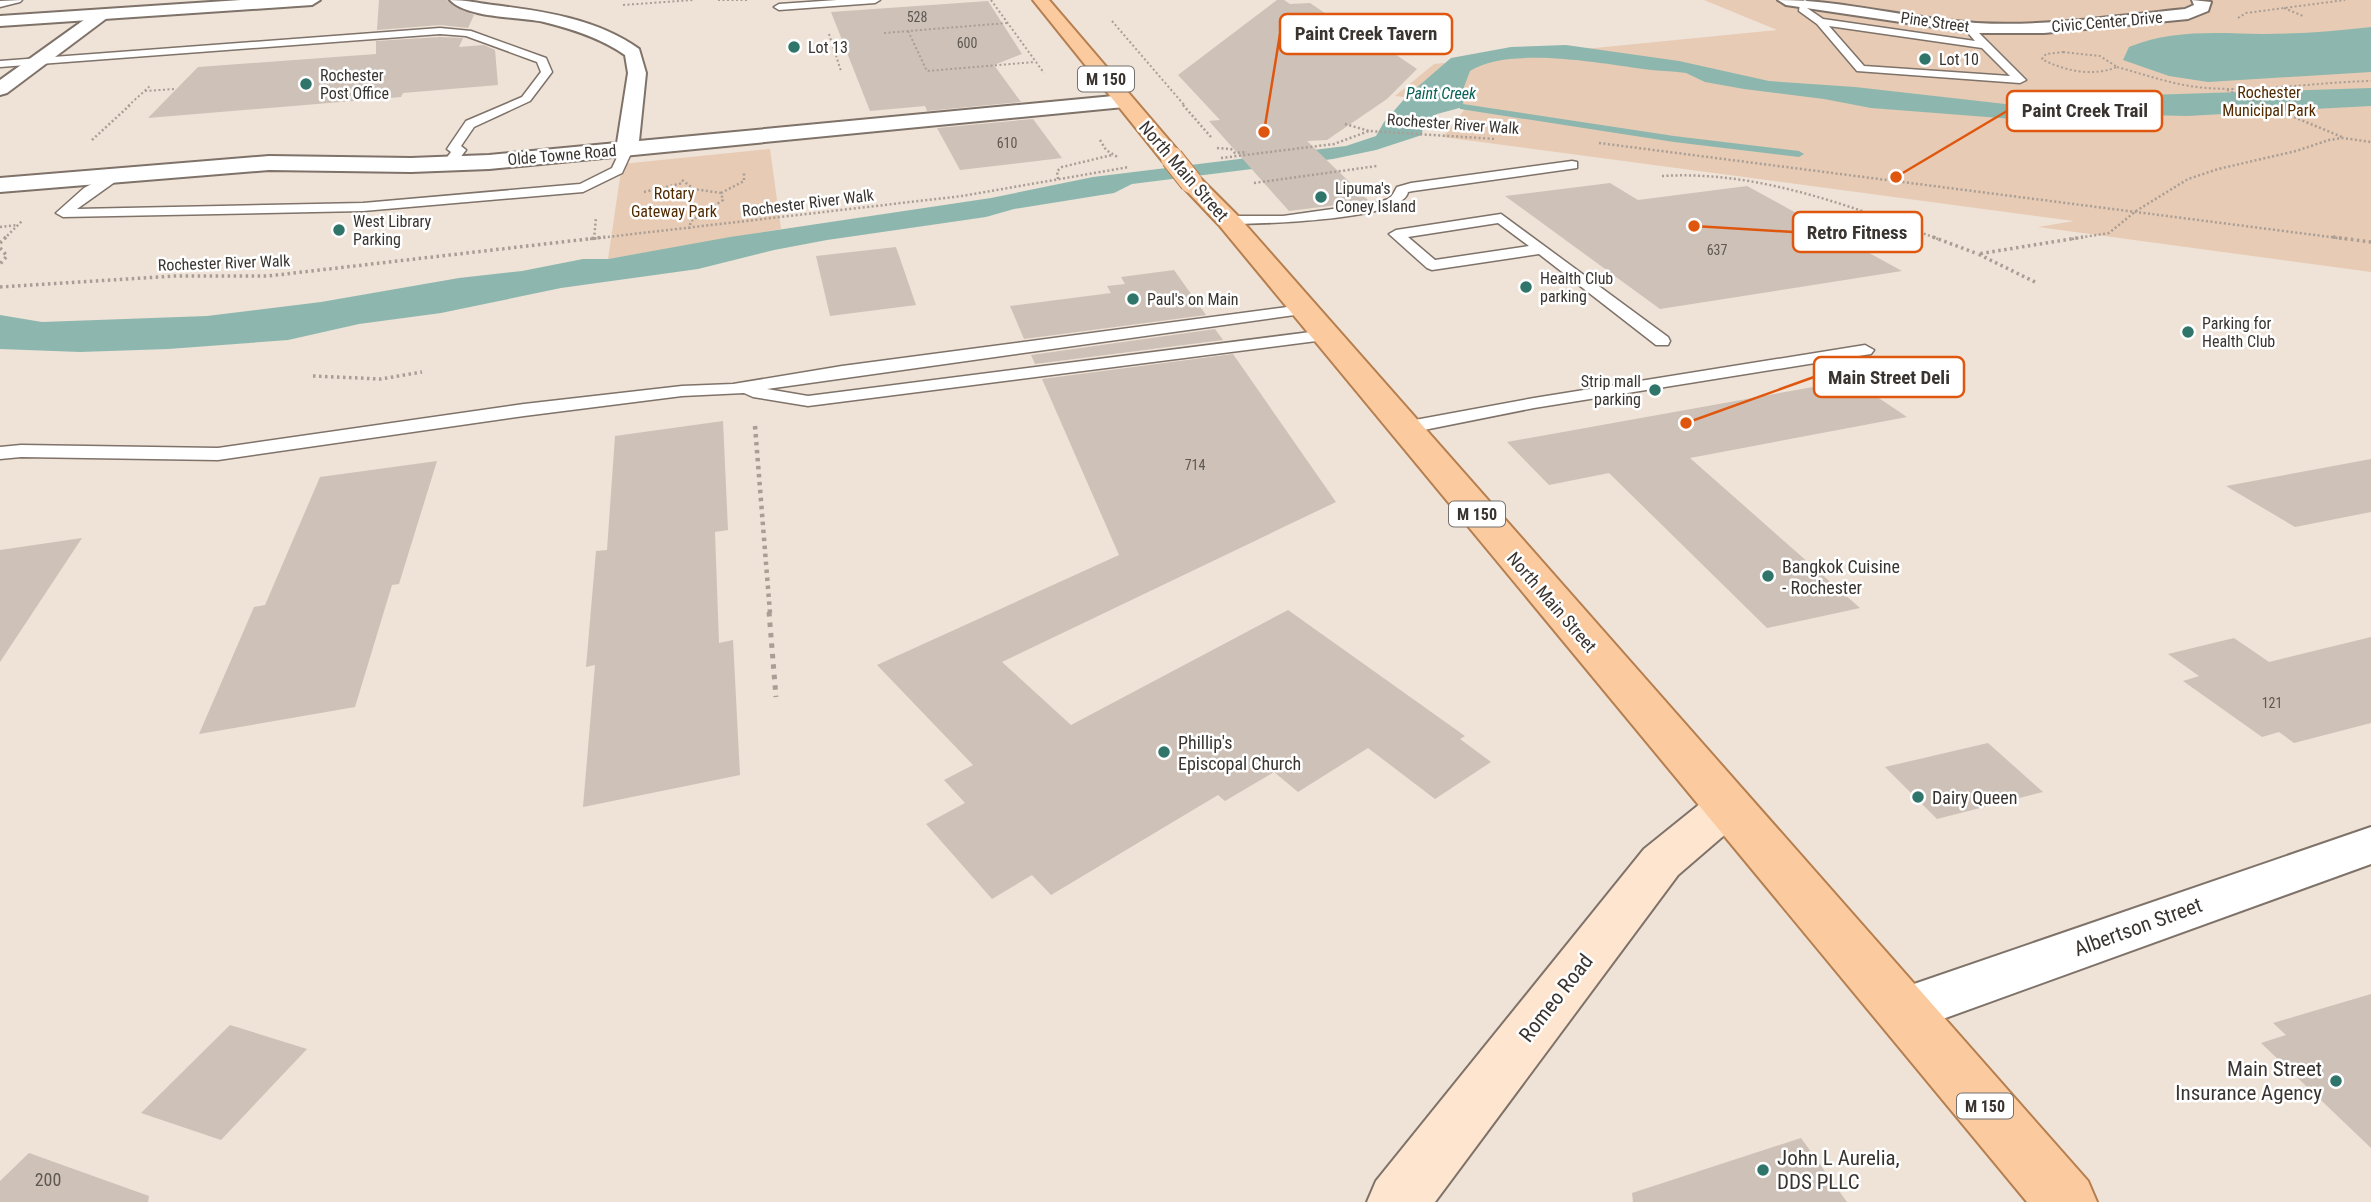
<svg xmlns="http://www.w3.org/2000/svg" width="2371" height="1202" font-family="'Roboto Condensed',sans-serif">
<rect width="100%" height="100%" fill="#efe2d7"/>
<g fill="#e7cbb4">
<path d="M 1704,0 L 2371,0 L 2371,272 L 2038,227 L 2074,221 L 1443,137 L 1468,105 L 1395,96 L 1434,64 L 1777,30 Z"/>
<path d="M 770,149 L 781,229 L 608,259 L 622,164 Z"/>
</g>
<g fill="#8db7ae">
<path d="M 2371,27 L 2371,72 L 2208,82 L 2169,76 L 2123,60 L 2129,47 C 2171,29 2219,33 2263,34 C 2299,34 2335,31 2371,27 Z"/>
<path d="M 1566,45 L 1679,61 L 1769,81 L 1855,87 L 2014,105 L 2054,98 L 2371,88 L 2371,106 L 2187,116 L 2144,115 L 2013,119 L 1871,108 L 1824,99 L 1744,89 L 1705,82 L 1686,73 C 1672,71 1657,71 1643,69 C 1599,63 1508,46 1470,71 L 1464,87 L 1463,107 L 1437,114 L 1423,121 L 1422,135 L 1376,150 L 1333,159 L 1132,184 L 1114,193 L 1014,209 L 986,217 L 827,240 L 774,250 L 698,269 L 561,288 L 441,313 L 359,324 L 288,340 L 168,349 L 80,352 L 0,349 L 0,315 L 42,322 L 207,316 L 321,302 L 459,278 L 522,271 L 583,259 L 608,259 L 730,237 L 991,198 L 1093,177 L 1346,146 L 1376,136 L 1384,122 L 1407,96 L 1451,58 L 1511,47 Z"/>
</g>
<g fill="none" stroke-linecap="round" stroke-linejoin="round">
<path fill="#8db7ae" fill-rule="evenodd" d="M 1463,104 L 1674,136 L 1799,151 L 1804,154 L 1799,157 L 1674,142 L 1460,109 L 1460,105 Z"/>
</g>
<g fill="#cec1b7">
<path d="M 379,0 L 447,0 L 457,8 L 474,15 L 468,28 L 440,25 L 377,30 Z"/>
<path d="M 1277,0 L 1284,0 L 1290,4 L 1310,3 L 1368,42 L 1380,44 L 1417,69 L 1387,99 L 1327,140 L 1307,141 L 1369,201 L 1289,211 L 1209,121 L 1220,120 L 1178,75 Z"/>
<path d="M 988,1 L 1022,54 L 994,65 L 1021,102 L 927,111 L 925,106 L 870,111 L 831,12 Z"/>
<path d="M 440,37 L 463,38 L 459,47 L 484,45 L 495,50 L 498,85 L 403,93 L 401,97 L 148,118 L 198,67 L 376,54 L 376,41 Z"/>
<path d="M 1033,119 L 1062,158 L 960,170 L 937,128 Z"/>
<path d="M 1610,183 L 1638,200 L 1747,186 L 1902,271 L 1660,309 L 1505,196 Z"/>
<path d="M 896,247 L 916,305 L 830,316 L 816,256 Z"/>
<path d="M 1174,270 L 1206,315 L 1024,339 L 1010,306 L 1111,293 L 1107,286 L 1125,284 L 1121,277 Z"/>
<path d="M 1215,329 L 1223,340 L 1035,364 L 1031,355 Z"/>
<path d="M 1233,354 L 1336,502 L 1002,662 L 1071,725 L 1288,610 L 1465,736 L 1460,739 L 1491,762 L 1435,799 L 1368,748 L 1298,792 L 1274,772 L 1225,801 L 1218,795 L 1051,895 L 1032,875 L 992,899 L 926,824 L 965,803 L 944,780 L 973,765 L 877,665 L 1119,555 L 1042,379 Z"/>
<path d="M 1852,380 L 1907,417 L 1690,458 L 1860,608 L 1767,628 L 1609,473 L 1549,485 L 1507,442 Z"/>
<path d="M 723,421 L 728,530 L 715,532 L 719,643 L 733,640 L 740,775 L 583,807 L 595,665 L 586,667 L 596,551 L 607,550 L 615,436 Z"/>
<path d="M 2371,459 L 2371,512 L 2295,527 L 2226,486 Z"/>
<path d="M 437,461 L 399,584 L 392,585 L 355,707 L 199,734 L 254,607 L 265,605 L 320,477 Z"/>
<path d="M 82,538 L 0,662 L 0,550 Z"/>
<path d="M 2371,637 L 2371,723 L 2294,743 L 2279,732 L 2262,737 L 2183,681 L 2199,676 L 2168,654 L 2234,638 L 2269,662 Z"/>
<path d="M 1988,743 L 2043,792 L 1937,819 L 1885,767 Z"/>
<path d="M 2371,994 L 2371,1148 L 2261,1043 L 2286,1035 L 2273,1023 Z"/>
<path d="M 230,1025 L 307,1049 L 221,1140 L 141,1113 Z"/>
<path d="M 1801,1138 L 1847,1202 L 1633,1202 L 1632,1193 Z"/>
<path d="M 29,1153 L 149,1196 L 148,1202 L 0,1202 L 0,1181 Z"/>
</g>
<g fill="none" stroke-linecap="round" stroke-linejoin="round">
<defs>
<g id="service">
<path d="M 22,0 L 20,2 L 0,7 L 0,1 Z"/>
<path d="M 837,0 L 880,0 L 875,3 L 779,10 L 774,7 L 779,4 Z"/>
<path d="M 1805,0 L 1810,3 L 1807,8 L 1823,19 L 1975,41 L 1969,34 L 1970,28 L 1979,26 L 1979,33 L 2026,80 L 2020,83 L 1857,71 L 1817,24 L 1799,11 L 1800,3 ZM 1829,26 L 1982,48 L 2010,76 L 1864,66 Z"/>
<path d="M 440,28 L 471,31 L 546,58 L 552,72 L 530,101 L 474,127 L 461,146 L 466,150 L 453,167 L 448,168 L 442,164 L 451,152 L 447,149 L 466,121 L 522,97 L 541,72 L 537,62 L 466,36 L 440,34 L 0,67 L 0,61 Z"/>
<path d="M 627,145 L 633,149 L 622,173 L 583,192 L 363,211 L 63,217 L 56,213 L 84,188 L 114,172 L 119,173 L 119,179 L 77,209 L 363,203 L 580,184 L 612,168 L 621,149 Z"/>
<path d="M 1572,161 L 1577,162 L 1577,168 L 1413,191 L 1408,192 C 1403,221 1256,224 1228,224 L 1221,220 L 1228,216 L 1283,216 L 1375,203 C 1390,199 1390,200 1397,187 L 1411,183 Z"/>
<path d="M 1501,214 L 1668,337 L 1670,341 L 1668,345 L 1656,345 L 1539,254 L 1432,270 L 1427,268 L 1389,234 L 1396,230 ZM 1498,223 L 1529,246 L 1435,260 L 1408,237 Z"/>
<path d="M 1303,305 L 1309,307 L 1311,310 L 1309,313 L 767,389 L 808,396 L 1326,330 L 1332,331 L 1334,335 L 1332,339 L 808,406 L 753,397 L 744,393 L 682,396 L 524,416 L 218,460 L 21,457 L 0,459 L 0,447 L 21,445 L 218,448 L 524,404 L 682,386 L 733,384 L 842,366 Z"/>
<path d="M 1865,345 L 1874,350 L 1871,354 L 1534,408 L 1404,434 L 1395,428 L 1404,422 L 1534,398 Z"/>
</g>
<g id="minor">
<path d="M 450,0 C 465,0 478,3 493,5 C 543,11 597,19 639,49 L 646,73 L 639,141 L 1124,95 L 1134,101 L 1124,107 L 489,169 L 411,172 L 269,170 L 0,192 L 0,178 L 269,156 L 411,158 L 489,155 L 617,143 L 628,73 L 625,55 C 601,38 572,29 544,22 C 520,17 466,18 450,0 Z"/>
<path d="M 1778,0 C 1845,0 1909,19 1976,23 C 2045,27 2116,16 2185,9 L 2194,5 L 2192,0 L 2211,2 L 2208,11 L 2188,19 L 2044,33 L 1975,33 L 1786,5 Z"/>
<path d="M 101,10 L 109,15 L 107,18 L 7,93 L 0,95 L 0,80 L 95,12 Z"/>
<path d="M 2371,827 L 2371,864 L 1904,1033 L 1885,1026 L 1877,1010 L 1885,994 Z"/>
</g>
<path id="tertiary" d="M 241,0 L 320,0 L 312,5 L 0,26 L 0,16 Z"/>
<path id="secondary" d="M 1727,790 L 1743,795 L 1750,807 L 1743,819 L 1678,875 L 1435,1202 L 1367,1202 L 1376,1181 L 1644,849 L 1711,795 Z"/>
<g id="primary">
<path d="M 1033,0 L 1049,0 L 1180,153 L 1183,158 L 1180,163 L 1164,163 Z"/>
<path d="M 1191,175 L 1199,177 L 1237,215 L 2088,1181 L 2097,1202 L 2027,1202 L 1219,225 L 1183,187 L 1180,182 L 1183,177 Z"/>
</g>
</defs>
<use href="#service" stroke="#7e7269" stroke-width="3"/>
<use href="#minor" stroke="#7e7269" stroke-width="4"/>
<use href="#tertiary" stroke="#7e7269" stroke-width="4"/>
<use href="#secondary" stroke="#7e7269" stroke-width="4"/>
<use href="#primary" stroke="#b67f4f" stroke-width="4"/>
<g stroke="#a99e96" stroke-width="2" stroke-dasharray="2 2.5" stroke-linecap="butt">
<path d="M 718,0 L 747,0"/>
<path d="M 991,0 L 1044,73"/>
<path d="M 623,5 L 693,0"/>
<path d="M 2284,8 L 2303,16"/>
<path d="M 2238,18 L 2246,13 L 2345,0"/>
<path d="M 1112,21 L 1185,106"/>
<path d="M 908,31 L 927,71 L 1035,62"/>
<path d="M 884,33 L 1007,23"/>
<path d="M 829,34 L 841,71"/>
<path d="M 2063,52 L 2100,56 L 2117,67 C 2093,77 2064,71 2042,59 L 2046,54 Z"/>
<path d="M 2117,67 C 2147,75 2176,86 2207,88 C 2262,92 2317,82 2371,81"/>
<path d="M 2227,90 L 2269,106"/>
<path d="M 145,91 L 175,89"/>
<path d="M 128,106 L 150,86"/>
</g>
<g stroke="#a99e96" stroke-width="2.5" stroke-dasharray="2 2.5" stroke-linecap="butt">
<path d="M 1183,105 L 1211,137"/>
<path d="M 2265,105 L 2342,137"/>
<path d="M 1345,124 L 1369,131"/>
<path d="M 92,140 L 130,105"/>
<path d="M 1100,140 L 1106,150 L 1119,158"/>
<path d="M 1599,143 L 2346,239"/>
<path d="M 1217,148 L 1231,149 L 1235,153 L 1247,152"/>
<path d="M 1221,158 L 1334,144 L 1369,131 L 1496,139"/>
<path d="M 1662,176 C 1756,170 1852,206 1938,239"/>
<path d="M 1058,179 L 1057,171 L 1062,167 L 1112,155"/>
<path d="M 682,180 L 694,189 L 721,193 L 723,200 L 691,221 L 689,229"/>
<path d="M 1254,183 L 1377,166"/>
<path d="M 644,192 L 683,183"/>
<path d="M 721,193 L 744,181 L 744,173"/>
<path d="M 1828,217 L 1860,212"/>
<path d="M 0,227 L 17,225"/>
<path d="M 4,239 L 22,221"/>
<path d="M 590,239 L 962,196 L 1129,167"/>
<path d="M 594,239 L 596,217"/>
<path d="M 2072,239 L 2109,233 L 2136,211 L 2188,179 L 2218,169 L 2296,151 L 2329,140 L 2343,138 L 2371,142"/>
</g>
<g stroke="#a99e96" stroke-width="3.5" stroke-dasharray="2.5 3.5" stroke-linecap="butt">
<path d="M 1933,237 L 1978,254"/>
<path d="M 2333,237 L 2371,242"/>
<path d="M 594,240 L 594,237"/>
<path d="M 0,243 L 6,237"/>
<path d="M 0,248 L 7,256 L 0,264"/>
<path d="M 2035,282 L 1978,254 L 2083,237"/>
<path d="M 0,287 L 175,276 L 268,276 L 605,237"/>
<path d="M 313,376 L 381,379 L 422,372"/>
</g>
<path stroke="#a99e96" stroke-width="4.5" stroke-dasharray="3.5 4.5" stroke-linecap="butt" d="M 755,426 L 770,613"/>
<path stroke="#a99e96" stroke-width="5" stroke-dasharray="4.5 6" stroke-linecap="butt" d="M 769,612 L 776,697"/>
<use href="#service" fill="#fff" fill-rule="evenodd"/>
<use href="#minor" fill="#fff" fill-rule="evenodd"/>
<use href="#tertiary" fill="#fff" fill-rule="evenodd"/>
<use href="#secondary" fill="#fde5cf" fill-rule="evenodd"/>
<use href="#primary" fill="#fbcb9f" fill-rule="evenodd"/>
<defs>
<path id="primary-bridge" d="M 1172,158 L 1191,182"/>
</defs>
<use href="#primary-bridge" stroke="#b67f4f" stroke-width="24" stroke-linecap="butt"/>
<use href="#primary-bridge" stroke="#fbcb9f" stroke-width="22"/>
</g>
<g fill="#2f756a" stroke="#fff" stroke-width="2.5">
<circle cx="794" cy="47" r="7"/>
<circle cx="1925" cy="59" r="7"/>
<circle cx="306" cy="84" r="7"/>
<circle cx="1321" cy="197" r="7"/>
<circle cx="339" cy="230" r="7"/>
<circle cx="1526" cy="287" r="7"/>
<circle cx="1133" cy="299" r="7"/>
<circle cx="2188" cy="332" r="7"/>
<circle cx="1655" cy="390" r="7"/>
<circle cx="1768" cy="576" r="7"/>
<circle cx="1164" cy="752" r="7"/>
<circle cx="1918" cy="797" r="7"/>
<circle cx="2336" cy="1081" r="7"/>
<circle cx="1763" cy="1170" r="7"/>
</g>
<g text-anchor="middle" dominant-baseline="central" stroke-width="5" stroke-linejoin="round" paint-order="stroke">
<g font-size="14" fill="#5f5752">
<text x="917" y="17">528</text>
<text x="967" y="43">600</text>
<text x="1007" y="143">610</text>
<text x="1717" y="250">637</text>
<text x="1195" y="465">714</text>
<text x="2272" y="703">121</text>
</g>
<g font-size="16" fill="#3a3430" stroke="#fff">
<text transform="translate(1935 22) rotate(8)">Pine Street</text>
<text transform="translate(2107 22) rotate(-5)">Civic Center Drive</text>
<text transform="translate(1453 124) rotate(4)">Rochester River Walk</text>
<text transform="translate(562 155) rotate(-5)">Olde Towne Road</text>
<text transform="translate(808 203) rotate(-7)">Rochester River Walk</text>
<text transform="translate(224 263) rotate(-2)">Rochester River Walk</text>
</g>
<g font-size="16" fill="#3a3430" stroke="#fff" text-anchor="start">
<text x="808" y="47">Lot 13</text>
<text x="1939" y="59">Lot 10</text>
<text x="320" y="75">Rochester<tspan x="320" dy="18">Post Office</tspan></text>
<text x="1335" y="188">Lipuma's<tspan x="1335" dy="18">Coney Island</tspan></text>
<text x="353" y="221">West Library<tspan x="353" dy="18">Parking</tspan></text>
<text x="1540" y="278">Health Club<tspan x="1540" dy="18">parking</tspan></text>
<text x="1147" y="299">Paul's on Main</text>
<text x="2202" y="323">Parking for<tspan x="2202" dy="18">Health Club</tspan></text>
<text x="1641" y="381" text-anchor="end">Strip mall<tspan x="1641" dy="18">parking</tspan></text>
</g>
<g fill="#fff" stroke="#75716e" stroke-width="2">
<rect x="1078" y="66.5" width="56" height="25" rx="5"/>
<rect x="1449" y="501.5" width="56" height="25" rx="5"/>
<rect x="1957" y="1093.5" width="56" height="25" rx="5"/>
</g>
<g font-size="16" font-weight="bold" fill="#3a3430">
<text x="1106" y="79">M 150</text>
<text x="1477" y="514">M 150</text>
<text x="1985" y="1106">M 150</text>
</g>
<g font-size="16" fill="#512a00" stroke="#fff">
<text x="2269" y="92">Rochester<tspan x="2269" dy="18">Municipal Park</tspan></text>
<text x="674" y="193">Rotary<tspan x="674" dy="18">Gateway Park</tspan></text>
</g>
<g font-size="16" font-style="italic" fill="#0a6156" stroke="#fff">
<text x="1441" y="93">Paint Creek</text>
</g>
<g font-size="18" fill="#3a3430" stroke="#fff">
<text transform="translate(1184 171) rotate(49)">North Main Street</text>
<text transform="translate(1552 602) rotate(49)">North Main Street</text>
</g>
<g font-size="18" fill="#3a3430" stroke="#fff" text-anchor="start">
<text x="1782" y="566">Bangkok Cuisine<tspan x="1782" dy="21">- Rochester</tspan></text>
<text x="1178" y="742">Phillip's<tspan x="1178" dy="21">Episcopal Church</tspan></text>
<text x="1932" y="797">Dairy Queen</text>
</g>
<g font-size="18" fill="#5f5752">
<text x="48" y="1179">200</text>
</g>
<g font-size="21" fill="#3a3430" stroke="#fff">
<text transform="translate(2138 927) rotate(-20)">Albertson Street</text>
<text transform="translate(1556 998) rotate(-52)">Romeo Road</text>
</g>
<g font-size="21" fill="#3a3430" stroke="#fff" text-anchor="end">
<text x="2322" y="1069">Main Street<tspan x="2322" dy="24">Insurance Agency</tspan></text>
<text x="1777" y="1158" text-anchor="start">John L Aurelia,<tspan x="1777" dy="24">DDS PLLC</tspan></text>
</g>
</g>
<path fill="none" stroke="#df570e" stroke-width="2.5" d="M1264 132L1280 34M1896 177L2007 111M1694 226L1793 232M1686 423L1814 377"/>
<g fill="#df570e" stroke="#fff" stroke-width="2.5">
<circle cx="1264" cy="132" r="7"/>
<circle cx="1896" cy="177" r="7"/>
<circle cx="1694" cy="226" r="7"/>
<circle cx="1686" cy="423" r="7"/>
</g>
<g fill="#fff" stroke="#df570e" stroke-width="2.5">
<rect x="1280" y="14" width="172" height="40" rx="7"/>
<rect x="2007" y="91" width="155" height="40" rx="7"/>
<rect x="1793" y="212" width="129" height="40" rx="7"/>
<rect x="1814" y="357" width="150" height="40" rx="7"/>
</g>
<g font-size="19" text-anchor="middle" font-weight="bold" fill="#3a3430">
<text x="1366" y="40">Paint Creek Tavern</text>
<text x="2085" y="117">Paint Creek Trail</text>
<text x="1857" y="239">Retro Fitness</text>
<text x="1889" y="384">Main Street Deli</text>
</g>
</svg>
